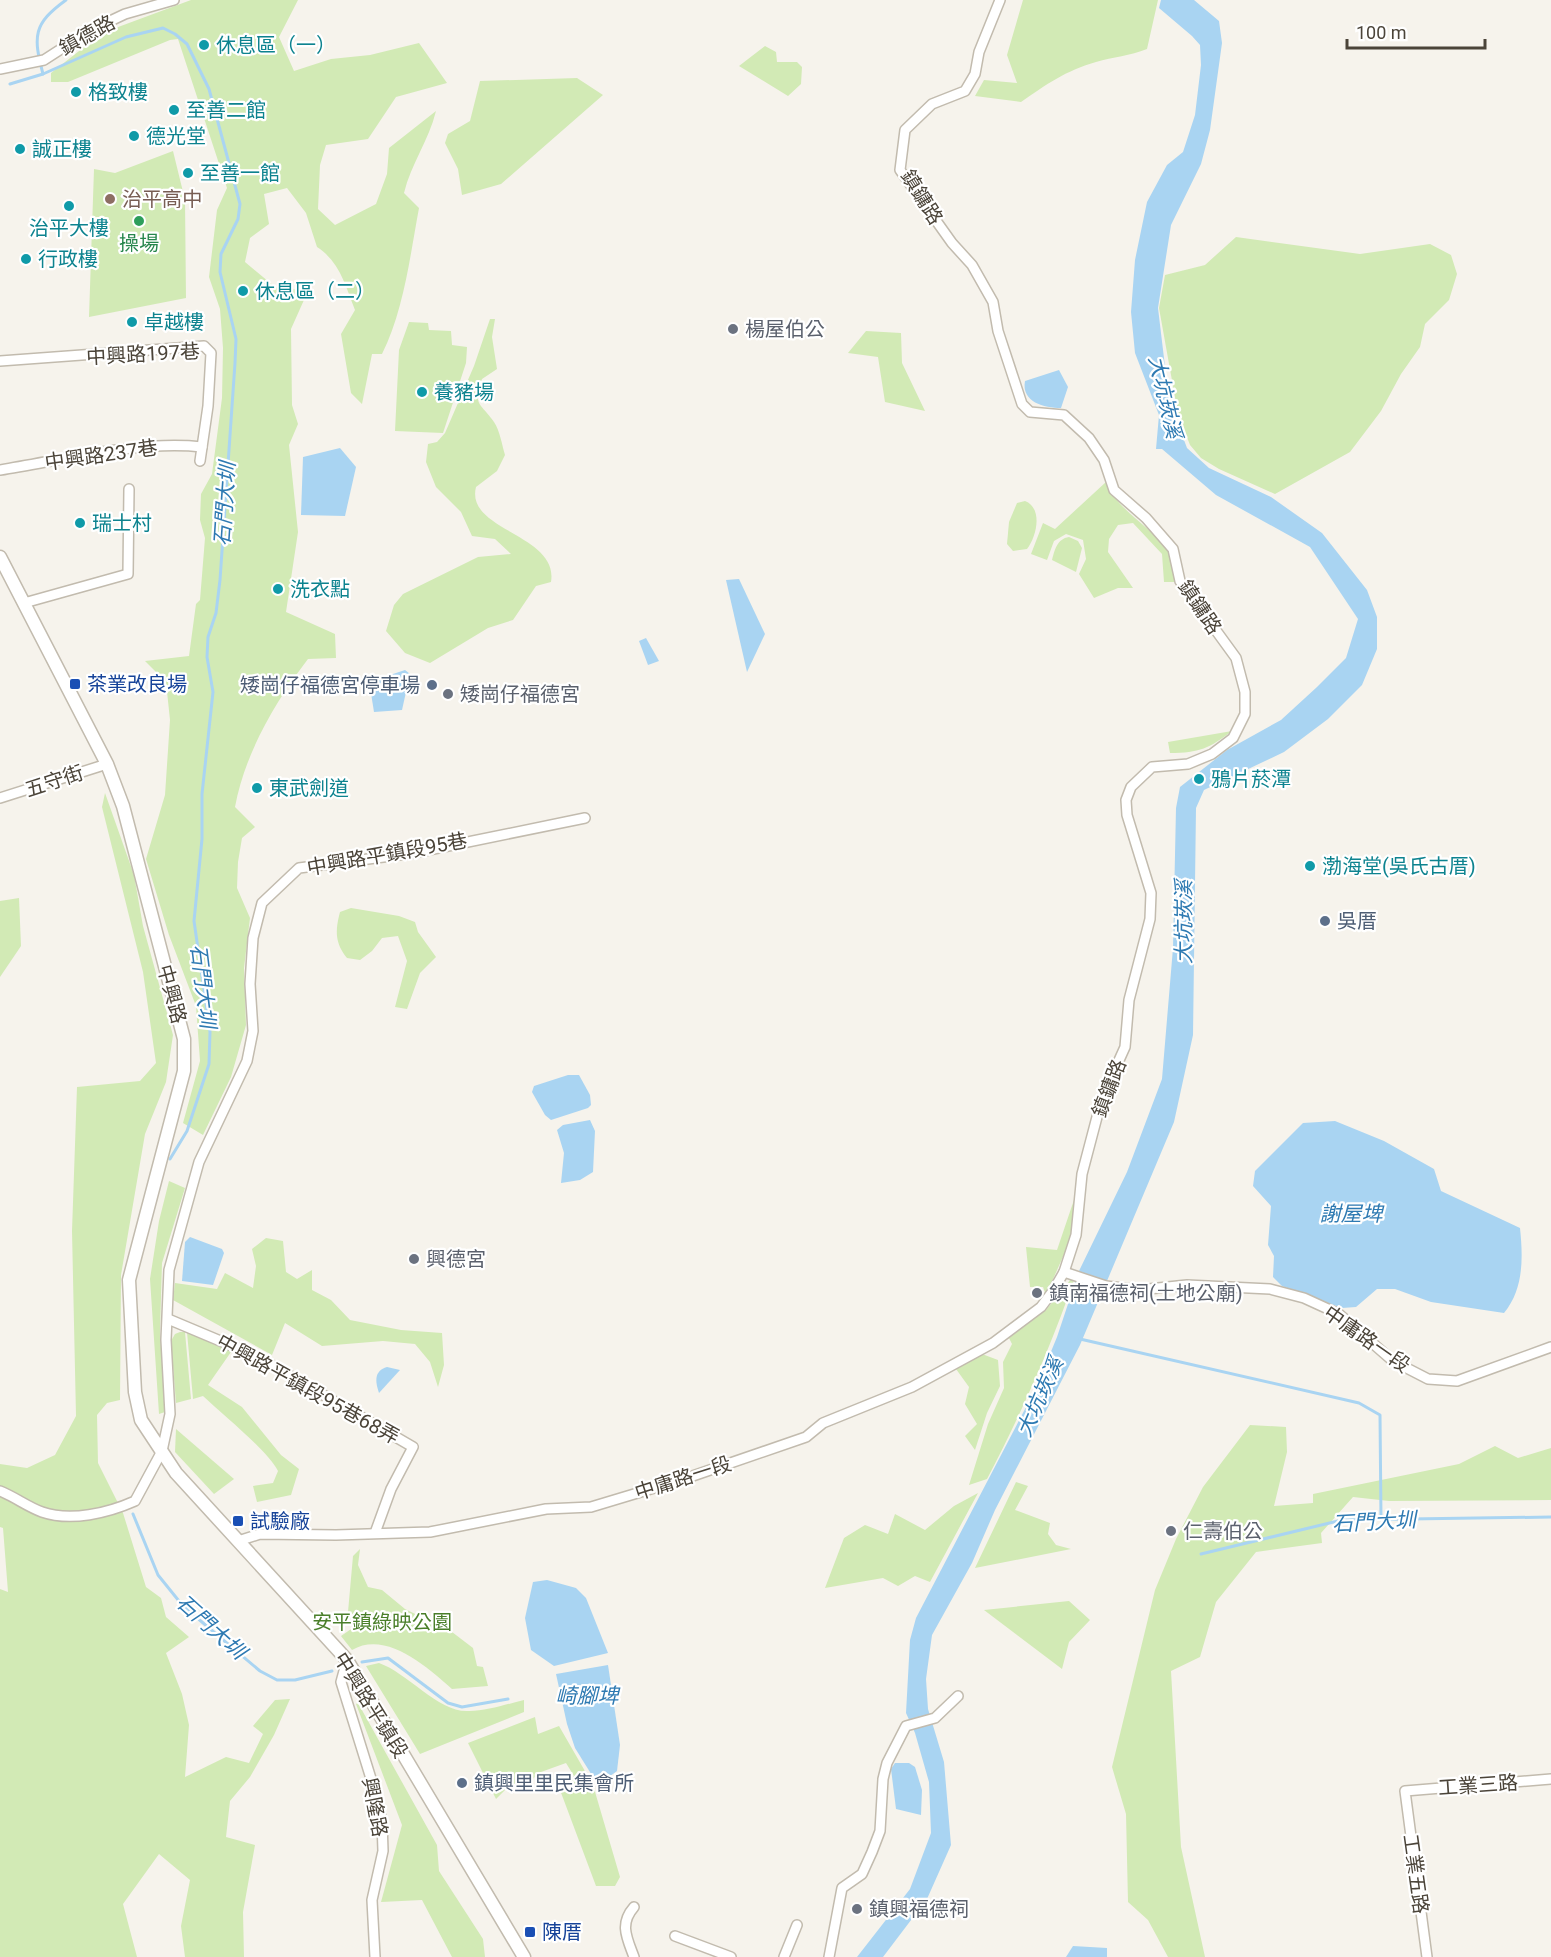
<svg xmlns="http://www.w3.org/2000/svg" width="1551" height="1957" font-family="Roboto,'Noto Sans TC',sans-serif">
<rect width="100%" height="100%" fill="#f6f3ec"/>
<g fill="#d2eab5">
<path d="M 191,0 L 298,0 L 279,37 L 294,71 L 331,59 L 370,55 L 419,43 L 447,83 L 396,97 L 368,139 L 326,145 L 320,165 L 318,209 L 335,225 L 376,204 L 387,174 L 389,148 L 436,111 C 429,140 411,164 404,193 L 419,208 C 410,256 404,310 382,354 L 372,354 L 362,404 L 351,393 L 341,334 L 355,310 C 345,285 340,262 317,247 L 306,213 L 287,188 L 264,194 L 269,224 L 250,238 L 245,262 L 275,287 L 308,291 L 291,329 L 292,405 L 298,424 L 289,445 L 298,532 L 286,612 L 335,634 L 336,658 L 308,659 C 275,702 245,753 235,807 L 255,827 L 242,838 L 238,862 L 237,888 L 250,918 L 244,968 L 246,1025 L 231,1077 L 203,1135 L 183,1123 L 200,1061 L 196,1006 L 169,935 L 146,859 L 165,795 L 170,720 L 166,682 L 145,661 L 189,656 L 196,604 L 200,600 L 205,538 L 200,520 L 201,494 L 212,474 L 222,398 L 223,348 L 220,309 L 209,277 L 217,210 L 227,188 L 178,39 L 170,40 L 68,82 L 51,82 L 51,73 L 102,33 Z"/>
<path d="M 1023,0 L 1158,0 L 1147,49 C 1130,56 1113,57 1096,62 C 1065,71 1047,84 1021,102 L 975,96 L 984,80 L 1017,83 L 1007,55 Z"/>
<path d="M 765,46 L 776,52 L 777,62 L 797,62 L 802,67 L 801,84 L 788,96 L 739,66 Z"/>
<path d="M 577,78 L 603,95 L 501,184 L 462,195 L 458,169 L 445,143 L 448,134 L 470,121 L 480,81 Z"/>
<path d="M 173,151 L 185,200 L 186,298 L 89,317 L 94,169 L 115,173 Z"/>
<path d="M 1236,237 L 1360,254 L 1430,244 L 1451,255 L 1457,274 L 1449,300 L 1425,324 L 1420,347 L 1401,374 L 1381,411 L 1350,452 L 1275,494 L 1219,469 L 1201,458 L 1190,445 L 1178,414 L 1159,308 L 1165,275 L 1205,265 Z"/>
<path d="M 490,319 L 495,319 L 492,337 L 497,369 L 482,379 C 472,406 481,403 494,422 C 500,431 502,445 505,455 L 497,471 L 476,487 C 465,531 559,534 551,582 L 536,586 L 513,620 L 488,628 L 430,663 L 405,653 L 386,631 L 394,605 L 403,594 L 478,557 L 511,554 L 495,539 L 472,536 L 461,512 L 436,487 L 426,462 L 428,444 L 437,442 L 445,433 L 474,366 Z"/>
<path d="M 409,322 L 428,323 L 429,330 L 451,331 L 452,345 L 467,347 L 466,363 L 443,433 L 395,431 L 399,350 Z"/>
<path d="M 866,331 L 901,333 L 902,363 L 925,411 L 885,402 L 878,357 L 848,353 Z"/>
<path d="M 1106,482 C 1115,508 1150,526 1167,549 C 1173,557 1173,572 1176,582 L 1164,582 L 1162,554 L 1133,523 L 1118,525 L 1109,539 L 1108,552 L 1133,588 L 1118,588 L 1094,598 L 1079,574 L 1086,559 L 1083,540 L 1066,534 L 1054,541 L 1047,560 L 1031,554 L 1043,523 L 1055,529 Z"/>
<path d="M 1025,501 C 1043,508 1037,536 1027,549 L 1013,551 L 1007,544 L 1009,522 L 1017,503 Z"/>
<path d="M 1069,537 L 1078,541 L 1082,548 L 1076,572 L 1052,560 C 1055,549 1057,539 1069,537 Z"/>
<path d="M 1232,731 C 1210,748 1199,753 1170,753 L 1168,742 Z"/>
<path d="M 105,793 L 134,875 L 143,926 L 173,1035 L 166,1082 L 145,1134 L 121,1275 L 120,1400 L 107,1403 L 97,1415 L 98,1463 L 123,1513 L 146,1587 L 161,1598 L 166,1617 L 189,1637 L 166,1653 L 182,1694 L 189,1725 L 185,1777 L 226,1757 L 249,1763 L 263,1734 L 253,1726 L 275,1700 L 290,1699 L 274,1735 L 250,1777 L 230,1801 L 226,1837 L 255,1845 L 243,1912 L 244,1957 L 185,1957 L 181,1926 L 190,1880 L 159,1854 L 123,1904 L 137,1957 L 0,1957 L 0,1589 L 8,1592 L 3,1528 L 0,1527 L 0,1464 L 27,1468 L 55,1455 L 76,1416 L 72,1231 L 77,1087 L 140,1081 L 156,1063 L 143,972 L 102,807 Z"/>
<path d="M 19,898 L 21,946 L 0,977 L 0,901 Z"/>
<path d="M 351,908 L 399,916 L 415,922 L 418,932 L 436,957 L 420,973 L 407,1009 L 395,1007 L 407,961 L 398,936 L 382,938 L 372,951 L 360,960 L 347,958 C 335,943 335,931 340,912 Z"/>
<path d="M 169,1181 L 185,1188 L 162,1263 L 160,1332 L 165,1412 L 159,1414 L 150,1279 L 159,1221 Z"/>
<path d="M 1077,1191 L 1073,1234 L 1046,1295 L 1043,1287 L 1030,1287 L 1026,1247 L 1057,1250 Z"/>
<path d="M 266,1238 L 283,1241 L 286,1272 L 297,1279 L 312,1270 L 312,1290 L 331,1300 L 350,1320 L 401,1330 L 442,1333 L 444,1365 L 438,1387 L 430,1362 L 415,1344 L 383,1341 L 322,1346 L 285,1323 L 272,1355 L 173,1300 L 175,1283 L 217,1289 L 225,1273 L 253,1288 L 256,1266 L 252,1249 Z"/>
<path d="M 1071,1279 L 1074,1280 C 1050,1349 1021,1414 987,1479 L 969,1485 L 988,1424 L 1004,1388 L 1003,1362 L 1012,1344 L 1009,1338 L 1046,1310 Z"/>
<path d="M 180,1332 L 185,1332 L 191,1399 L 176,1403 L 171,1341 L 175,1334 Z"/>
<path d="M 187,1332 L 231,1352 L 208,1385 L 242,1407 L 281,1455 L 299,1469 L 291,1495 L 257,1502 L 253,1486 L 273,1483 L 278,1471 C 267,1450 223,1415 203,1396 L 193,1399 Z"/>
<path d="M 982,1354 L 998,1360 L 1000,1386 L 987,1413 L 975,1450 L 965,1436 L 977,1424 L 965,1404 L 969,1387 L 956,1369 Z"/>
<path d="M 1250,1425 L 1286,1427 L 1287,1452 L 1274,1506 L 1313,1503 L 1313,1494 L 1459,1464 L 1495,1446 L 1518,1458 L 1551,1448 L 1551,1500 L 1389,1501 L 1353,1497 L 1321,1533 L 1322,1543 L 1256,1552 L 1216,1602 L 1200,1657 L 1171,1671 L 1181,1847 L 1205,1957 L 1168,1957 L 1148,1920 L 1128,1902 L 1126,1814 L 1112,1767 L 1155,1590 L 1176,1539 L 1203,1487 Z"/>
<path d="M 176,1429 L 234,1479 L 214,1494 L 175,1452 Z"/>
<path d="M 1016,1482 L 1028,1486 L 1015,1510 L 1050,1523 L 1048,1534 L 1056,1545 L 1071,1549 L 975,1568 Z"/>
<path d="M 978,1493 L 930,1582 L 915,1576 L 898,1586 L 883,1578 L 825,1588 L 844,1538 L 865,1525 L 888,1534 L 895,1514 L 925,1530 L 954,1506 Z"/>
<path d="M 360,1549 L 358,1565 L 368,1587 L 382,1590 L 405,1609 L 452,1632 L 473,1648 L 477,1666 L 483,1667 L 488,1686 L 452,1689 C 427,1667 386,1630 352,1650 L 341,1636 L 357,1625 L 348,1612 L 353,1556 Z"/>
<path d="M 1069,1601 L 1090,1620 L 1069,1642 L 1062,1669 L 984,1610 Z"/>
<path d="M 379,1663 C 408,1673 439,1713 469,1711 C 487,1711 507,1704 524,1700 L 524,1712 L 420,1754 L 366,1666 Z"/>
<path d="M 358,1703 L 437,1845 L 439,1871 L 483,1939 L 485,1957 L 452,1957 L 422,1900 L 381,1902 L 402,1825 L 356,1704 Z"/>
<path d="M 535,1717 L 538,1734 L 559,1726 L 593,1785 L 620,1877 L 615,1886 L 596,1886 L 560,1790 L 574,1776 L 566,1763 L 541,1772 L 529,1782 L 509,1786 L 496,1799 L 468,1743 Z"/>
</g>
<g fill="#a9d4f2">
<path d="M 1161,0 L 1194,0 L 1219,21 L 1222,43 L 1210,130 L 1201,164 L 1171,225 L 1158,308 L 1169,400 L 1187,448 L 1209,468 L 1271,497 L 1322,533 L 1367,590 L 1377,617 L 1377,649 L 1362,685 L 1328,719 L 1284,752 L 1204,790 L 1196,808 L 1193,1035 L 1174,1122 L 1080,1345 L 995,1510 L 972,1563 L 932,1635 L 926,1679 L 928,1709 L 944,1762 L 951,1845 L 927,1899 L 883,1957 L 857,1957 L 910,1889 L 931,1833 L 929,1782 L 915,1733 L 906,1713 L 910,1640 L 916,1618 L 1036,1388 L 1057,1337 L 1079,1271 L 1127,1172 L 1162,1079 L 1173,948 L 1176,808 L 1180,787 L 1227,750 L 1281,720 L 1317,687 L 1346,658 L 1358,619 L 1310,547 L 1216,495 L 1162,449 L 1156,449 L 1159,415 L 1135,353 L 1131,312 L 1135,260 L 1147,202 L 1167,165 L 1183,152 L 1195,115 L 1201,65 L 1200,45 L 1192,36 L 1159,8 Z"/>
<path d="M 1059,370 L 1068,387 L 1061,408 C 1044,408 1021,402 1025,381 Z"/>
<path d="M 340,448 L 356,467 L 345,516 L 301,515 L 303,457 Z"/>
<path d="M 739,579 L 765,634 L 747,672 L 726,580 Z"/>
<path d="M 646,638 L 659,661 L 648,665 L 639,641 Z"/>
<path d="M 405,670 L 410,674 L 402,710 L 374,712 L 370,687 L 372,681 Z"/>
<path d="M 568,1075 L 579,1075 L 590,1095 L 591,1105 L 588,1108 L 551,1120 L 545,1115 L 532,1092 L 534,1086 Z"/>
<path d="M 590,1120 L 595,1131 L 593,1172 L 580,1180 L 561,1183 L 564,1153 L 557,1130 L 563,1125 Z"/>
<path d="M 1335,1121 L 1384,1141 L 1434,1169 L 1441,1191 L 1520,1228 C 1523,1257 1524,1289 1504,1313 L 1431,1302 L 1395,1289 L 1377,1289 L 1356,1307 L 1342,1308 L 1282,1286 L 1273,1277 L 1274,1256 L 1268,1245 L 1271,1206 L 1253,1186 L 1255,1171 L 1303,1123 Z"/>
<path d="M 190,1237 L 222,1249 L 224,1253 L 213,1285 L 182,1281 L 185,1242 Z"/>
<path d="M 387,1367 L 400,1370 L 379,1393 C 375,1381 374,1371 387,1367 Z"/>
<path d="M 547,1580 L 576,1588 L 586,1598 L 608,1653 L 554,1666 L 531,1650 L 525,1618 L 533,1582 Z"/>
<path d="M 608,1665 L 620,1745 L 617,1771 L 598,1785 L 575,1748 L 567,1724 L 556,1674 Z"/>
<path d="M 895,1763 L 909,1763 L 915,1767 L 922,1790 L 921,1815 L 896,1809 L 891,1769 Z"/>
<path d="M 1073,1946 L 1107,1948 L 1107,1957 L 1066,1957 Z"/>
</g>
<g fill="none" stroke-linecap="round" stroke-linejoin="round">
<g stroke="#a9d4f2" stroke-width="3">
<path d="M 43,74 C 33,36 33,24 66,0"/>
<path d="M 10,84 L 43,74 L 126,37 L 163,28 L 175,34 L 187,44 L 209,89 L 240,204 L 238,219 L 221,254 L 220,272 L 236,339 L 235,363 L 220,580 L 216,613 L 208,637 L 207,657 L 213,692 L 202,794 L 202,839 L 194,921 L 210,1032 L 209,1064 L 187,1131 L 170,1159"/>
<path d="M 1080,1339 L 1359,1403 L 1380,1415 L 1381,1519"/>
<path d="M 133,1514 L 158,1575 L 183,1606 L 260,1671 L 277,1680 L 295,1680 L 332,1671"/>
<path d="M 1201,1554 L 1342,1520 L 1551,1517"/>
<path d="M 362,1662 L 388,1658 L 448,1703 L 462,1707 L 508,1699"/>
</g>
<defs>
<g id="minor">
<path d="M 0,69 L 44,60 L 89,31 L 125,14 L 174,0"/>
<path d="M 0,361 L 204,346 L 211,353 L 208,406 L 200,461"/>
<path d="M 0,470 C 63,460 139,440 202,447"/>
<path d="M 24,603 L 128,574 L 129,489"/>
<path d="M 0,798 L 107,764"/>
<path d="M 1064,1272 L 1106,1286 L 1139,1290 L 1187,1285 L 1270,1289 L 1304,1298 L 1339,1314 L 1393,1361 L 1428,1379 L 1457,1381 L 1551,1347"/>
<path d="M 168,1319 L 256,1356 L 413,1447 L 391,1489 L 375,1533"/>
<path d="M 0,1491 C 15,1497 28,1507 42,1512 C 71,1522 108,1513 135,1501 L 162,1451 L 170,1414 L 166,1340 L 169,1270 L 199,1162 L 247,1061 L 253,1031 L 250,984 L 253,938 L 262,903 L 299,868 L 414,853 L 585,818"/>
<path d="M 238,1541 L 260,1534 L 336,1535 L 430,1532 L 546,1509 L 591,1507 L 684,1479 L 806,1437 L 823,1423 L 912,1387 L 993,1343 L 1041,1307 L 1053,1291 L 1064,1272 L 1076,1235 L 1082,1174 L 1102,1098 L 1125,1047 L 1129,1000 L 1150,919 L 1151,893 L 1127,815 L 1126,800 L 1131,787 L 1152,767 L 1188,764 L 1212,754 L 1233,738 L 1245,714 L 1245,692 L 1236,658 L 1180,581 L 1173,549 L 1146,518 L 1114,490 L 1104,460 L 1089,438 L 1064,415 L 1030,412 L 1022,404 L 998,331 L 993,302 L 972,265 L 952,243 L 900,170 L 905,130 L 932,104 L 965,91 L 975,74 L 979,52 L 1000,0"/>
<path d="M 347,1660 L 341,1682 L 373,1785 L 382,1821 L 383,1851 L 372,1900 L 375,1957"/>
<path d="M 634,1907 C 619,1924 627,1938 634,1957"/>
<path d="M 675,1936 L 731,1957"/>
<path d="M 784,1957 L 797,1925"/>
<path d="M 829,1957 L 842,1888 L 862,1874 L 872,1852 L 880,1831 L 883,1779 L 887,1763 L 906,1726 L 935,1718 L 958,1696"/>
<path d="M 1427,1957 L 1405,1791 L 1551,1779"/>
</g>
<path id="tertiary" d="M 0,557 L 107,764 L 123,806 L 184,1039 L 184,1071 L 129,1280 L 135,1392 L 141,1420 L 176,1473 L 347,1660 L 524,1957"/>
</defs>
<use href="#minor" stroke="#c2bbae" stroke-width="12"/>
<use href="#tertiary" stroke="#c2bbae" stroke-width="15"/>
<use href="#minor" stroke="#fff" stroke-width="9"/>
<use href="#tertiary" stroke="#fff" stroke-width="12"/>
</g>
<g fill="#0f9aa8" stroke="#fff" stroke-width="2">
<circle cx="204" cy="45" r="6"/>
<circle cx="76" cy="92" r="6"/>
<circle cx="174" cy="110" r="6"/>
<circle cx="134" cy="136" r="6"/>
<circle cx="20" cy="149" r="6"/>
<circle cx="188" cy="173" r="6"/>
<circle cx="69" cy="206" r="6"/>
<circle cx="26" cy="259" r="6"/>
<circle cx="243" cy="291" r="6"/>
<circle cx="132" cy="322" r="6"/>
<circle cx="422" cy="392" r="6"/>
<circle cx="80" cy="523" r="6"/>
<circle cx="278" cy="589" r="6"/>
<circle cx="1199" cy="779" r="6"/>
<circle cx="257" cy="788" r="6"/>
<circle cx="1310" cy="866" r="6"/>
</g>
<circle fill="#8d6e63" stroke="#fff" stroke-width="2" cx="110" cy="199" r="6"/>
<circle fill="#2e9e5b" stroke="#fff" stroke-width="2" cx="139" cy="221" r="6"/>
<g fill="#6b7280" stroke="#fff" stroke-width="2">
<circle cx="733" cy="329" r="6"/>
<circle cx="448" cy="694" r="6"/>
<circle cx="414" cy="1259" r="6"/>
<circle cx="1037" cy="1293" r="6"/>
<circle cx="1171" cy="1531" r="6"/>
<circle cx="857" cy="1909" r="6"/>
</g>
<g fill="#1a4fb4" stroke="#fff" stroke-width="2">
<rect x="69" y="678" width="12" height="12" rx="3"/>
<rect x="232" y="1515" width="12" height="12" rx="3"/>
<rect x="524" y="1926" width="12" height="12" rx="3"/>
</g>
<g fill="#5c6f8a" stroke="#fff" stroke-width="2">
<circle cx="432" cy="685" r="6"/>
<circle cx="1325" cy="921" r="6"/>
<circle cx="462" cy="1783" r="6"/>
</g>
<g text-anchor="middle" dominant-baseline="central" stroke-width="4.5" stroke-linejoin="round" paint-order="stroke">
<g font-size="20" fill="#4b4439" stroke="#fff">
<text transform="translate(87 35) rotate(-29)">鎮德路</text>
<text transform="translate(922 197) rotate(58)">鎮鏞路</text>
<text transform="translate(143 354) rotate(-3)">中興路197巷</text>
<text transform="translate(101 455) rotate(-8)">中興路237巷</text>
<text transform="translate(1200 607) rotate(56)">鎮鏞路</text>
<text transform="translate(54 781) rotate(-18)">五守街</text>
<text transform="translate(387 854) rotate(-10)">中興路平鎮段95巷</text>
<text transform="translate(172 994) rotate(75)">中興路</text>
<text transform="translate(1109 1088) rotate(-69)">鎮鏞路</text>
<text transform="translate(1367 1339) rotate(35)">中庸路一段</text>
<text transform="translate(308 1389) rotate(29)">中興路平鎮段95巷68弄</text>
<text transform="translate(683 1478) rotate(-18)">中庸路一段</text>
<text transform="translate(371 1705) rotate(58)">中興路平鎮段</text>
<text transform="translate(1478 1785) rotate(-4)">工業三路</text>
<text transform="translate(375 1807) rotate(79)">興隆路</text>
<text transform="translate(1416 1874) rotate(82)">工業五路</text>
</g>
<g font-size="20" fill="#0d838f" stroke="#fff" text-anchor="start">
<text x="216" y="45">休息區（一）</text>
<text x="88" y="92">格致樓</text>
<text x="186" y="110">至善二館</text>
<text x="146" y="136">德光堂</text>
<text x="32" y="149">誠正樓</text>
<text x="200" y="173">至善一館</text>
<text x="69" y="228" text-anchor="middle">治平大樓</text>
<text x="38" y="259">行政樓</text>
<text x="255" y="291">休息區（二）</text>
<text x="144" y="322">卓越樓</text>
<text x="434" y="392">養豬場</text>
<text x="92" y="523">瑞士村</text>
<text x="290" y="589">洗衣點</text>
<text x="1211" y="779">鴉片菸潭</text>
<text x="269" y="788">東武劍道</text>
<text x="1322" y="866">渤海堂(吳氏古厝)</text>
</g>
<g font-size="20" fill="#785e54" stroke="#fff" text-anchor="start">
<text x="122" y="199">治平高中</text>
</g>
<g font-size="20" fill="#27864d" stroke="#fff">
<text x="139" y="243">操場</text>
</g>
<g font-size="20" fill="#5b616d" stroke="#fff" text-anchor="start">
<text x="745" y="329">楊屋伯公</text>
<text x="460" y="694">矮崗仔福德宮</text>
<text x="426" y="1259">興德宮</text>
<text x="1049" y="1293">鎮南福德祠(土地公廟)</text>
<text x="1183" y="1531">仁壽伯公</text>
<text x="869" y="1909">鎮興福德祠</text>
</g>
<g font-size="20" fill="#164399" stroke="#fff" text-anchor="start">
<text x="87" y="684">茶業改良場</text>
<text x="250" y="1521">試驗廠</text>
<text x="542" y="1932">陳厝</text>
</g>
<g font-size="20" fill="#4e5e75" stroke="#fff" text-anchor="start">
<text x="420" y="685" text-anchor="end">矮崗仔福德宮停車場</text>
<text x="1337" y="921">吳厝</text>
<text x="474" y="1783">鎮興里里民集會所</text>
</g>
<g font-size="20" fill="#4a7f2a" stroke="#fff">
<text x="382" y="1622">安平鎮綠映公園</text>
</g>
<g font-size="21" font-style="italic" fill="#2e7ab2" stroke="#fff">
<text transform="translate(1165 397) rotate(77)">大坑崁溪</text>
<text transform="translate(225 504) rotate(-86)">石門大圳</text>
<text transform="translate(1184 922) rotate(-90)">大坑崁溪</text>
<text transform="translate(203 986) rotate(83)">石門大圳</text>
<text x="1351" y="1214">謝屋埤</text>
<text transform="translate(1040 1397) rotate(-66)">大坑崁溪</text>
<text transform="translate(1374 1522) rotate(-3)">石門大圳</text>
<text transform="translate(211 1627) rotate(42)">石門大圳</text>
<text x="587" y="1696">崎腳埤</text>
</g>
</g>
<path d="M1347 39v9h138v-9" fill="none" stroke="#4b4439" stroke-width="3"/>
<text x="1356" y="39" font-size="18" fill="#4b4439" stroke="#ffffff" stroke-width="4.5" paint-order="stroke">100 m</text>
</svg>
